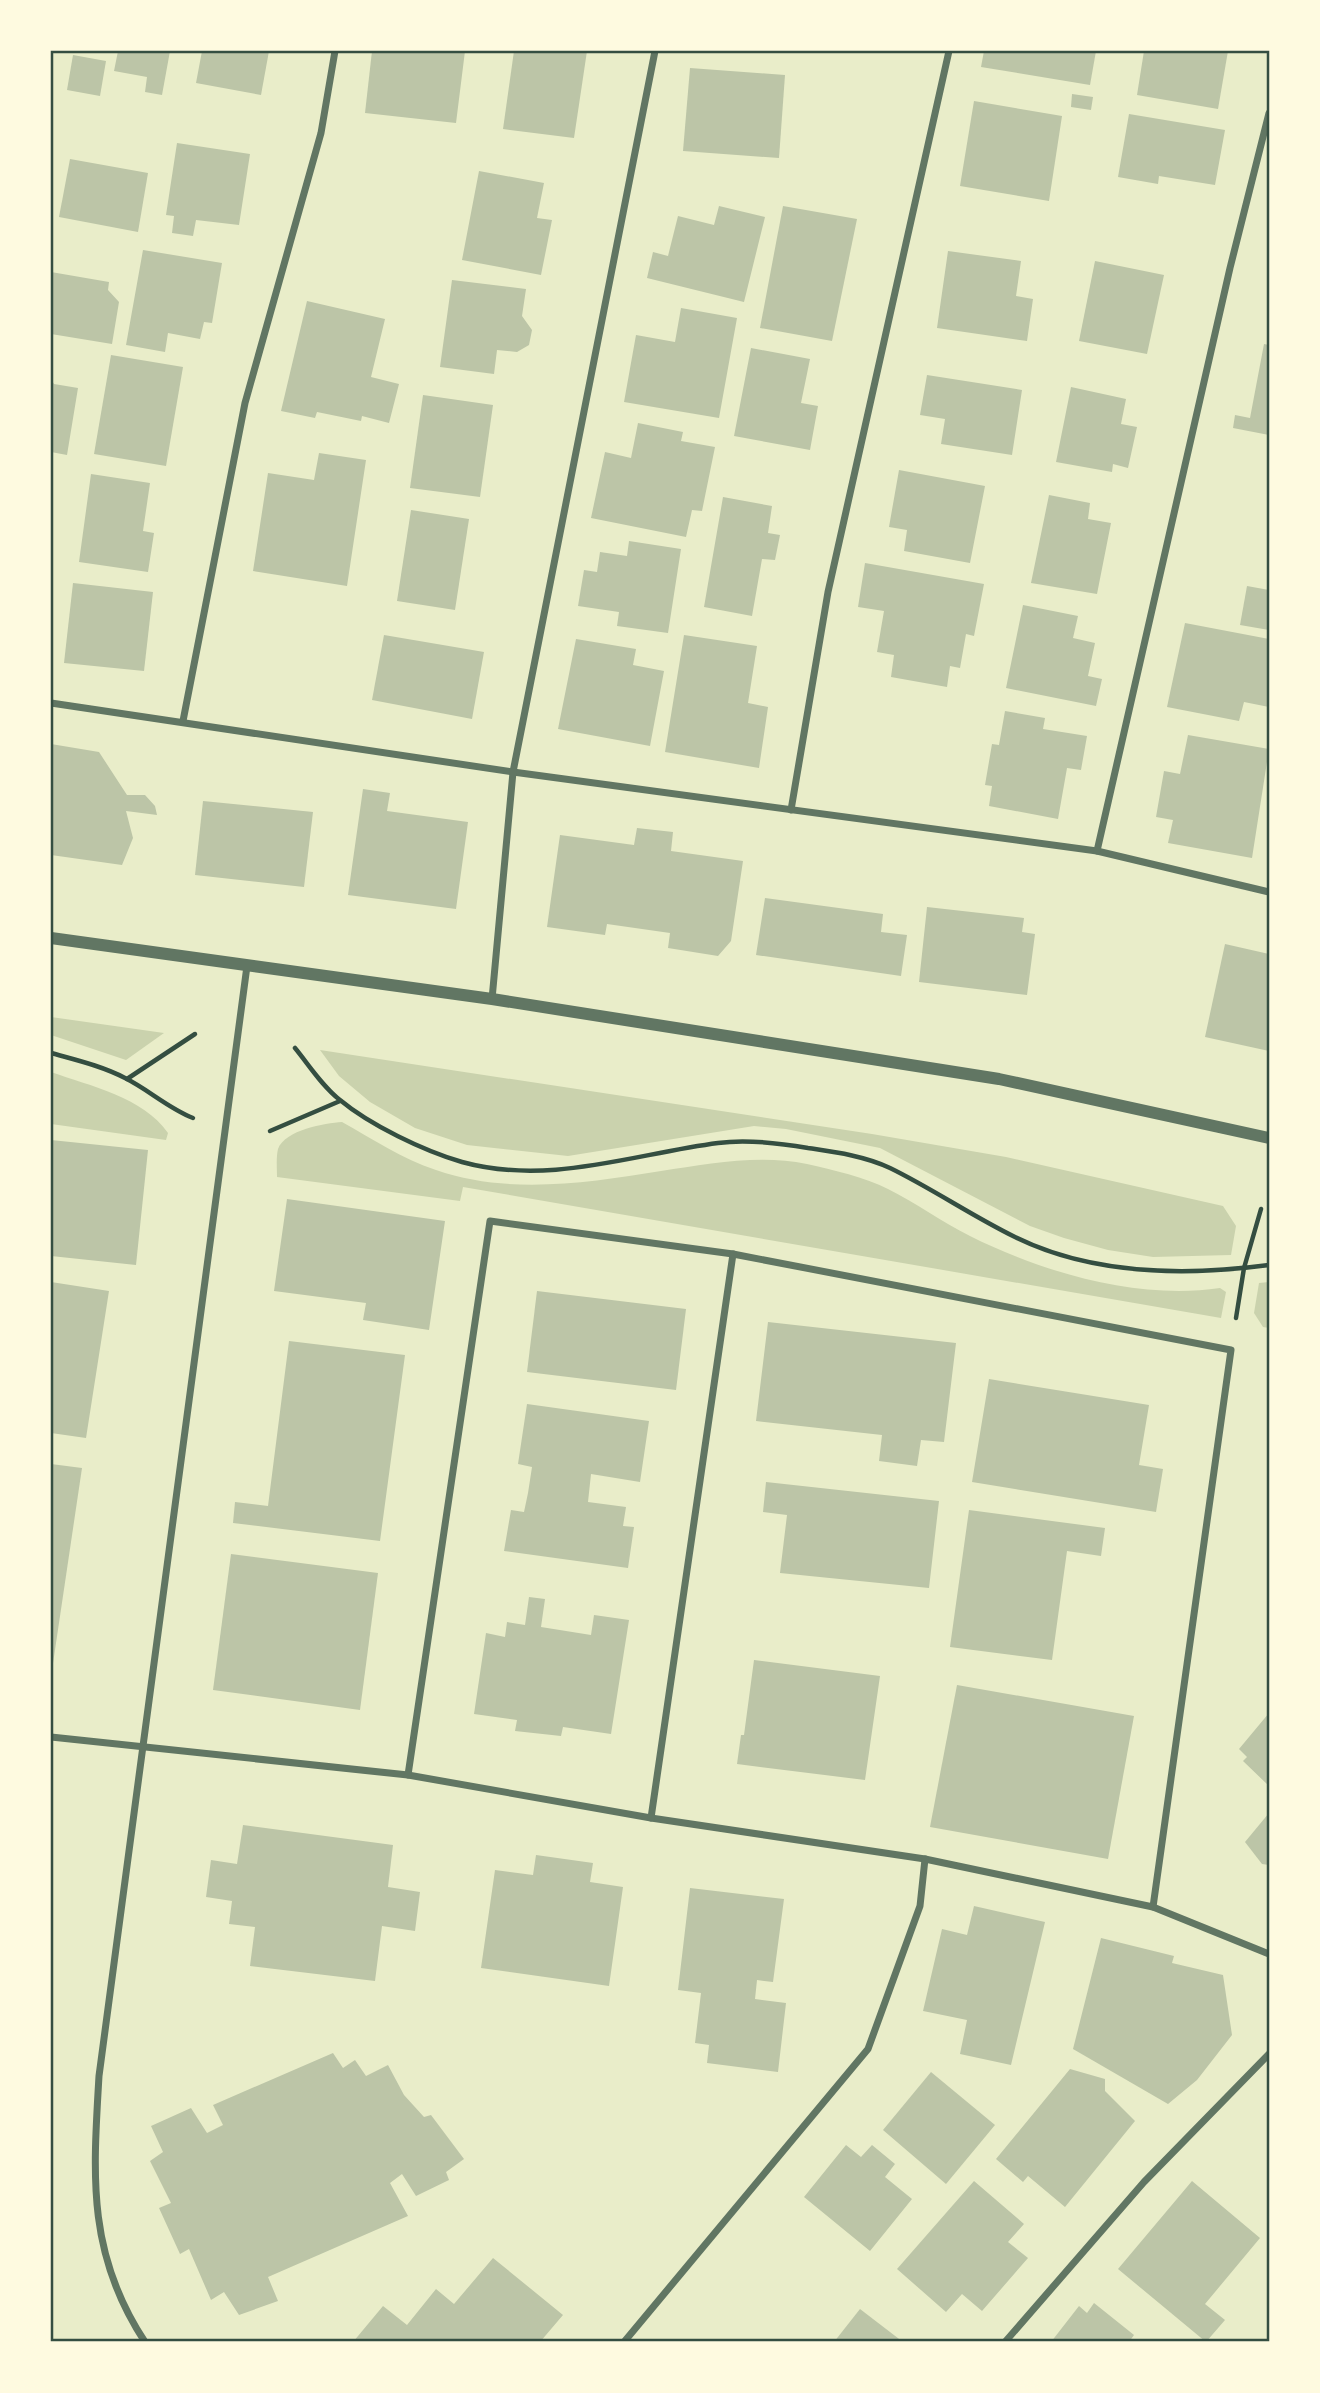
<svg xmlns="http://www.w3.org/2000/svg" width="1320" height="2393" font-family="Helvetica,sans-serif">
<rect width="100%" height="100%" fill="#e9edc9"/>
<g fill="#cad2ad">
<path d="M 51,1017 L 164,1033 L 126,1060 L 51,1035 Z"/>
<path d="M 320,1050 L 872,1134 L 1006,1157 L 1223,1206 L 1236,1226 L 1231,1255 L 1153,1257 L 1108,1250 L 1064,1238 L 1030,1226 L 880,1148 L 786,1129 L 754,1126 L 568,1156 L 467,1145 L 415,1128 L 370,1102 L 339,1076 Z"/>
<path d="M 51,1072 C 90,1086 143,1097 168,1133 L 166,1140 L 51,1124 Z"/>
<path d="M 342,1122 C 373,1139 402,1159 436,1170 C 508,1195 587,1183 661,1171 C 708,1164 759,1154 807,1164 C 833,1170 865,1177 888,1189 C 916,1203 942,1222 970,1236 C 1044,1273 1138,1300 1220,1288 L 1226,1292 L 1221,1318 L 463,1187 L 460,1201 L 277,1177 C 277,1169 276,1157 278,1149 C 285,1130 325,1123 342,1122 Z"/>
<path d="M 1269,1282 L 1269,1328 L 1263,1327 L 1254,1313 L 1259,1283 Z"/>
</g>
<g fill="#bcc5a7">
<path d="M 118,51 L 170,51 L 162,95 L 145,92 L 147,77 L 114,71 Z"/>
<path d="M 202,51 L 269,51 L 261,95 L 196,83 Z"/>
<path d="M 372,51 L 465,51 L 456,123 L 365,113 Z"/>
<path d="M 514,51 L 587,51 L 574,138 L 503,129 Z"/>
<path d="M 984,51 L 1096,51 L 1090,85 L 981,67 Z"/>
<path d="M 1144,51 L 1228,51 L 1218,109 L 1137,95 Z"/>
<path d="M 73,55 L 106,61 L 100,96 L 67,90 Z"/>
<path d="M 690,68 L 785,75 L 779,158 L 683,151 Z"/>
<path d="M 1072,94 L 1093,97 L 1091,110 L 1071,107 Z"/>
<path d="M 974,101 L 1062,116 L 1049,201 L 960,186 Z"/>
<path d="M 1129,114 L 1225,130 L 1215,185 L 1159,176 L 1158,184 L 1118,177 Z"/>
<path d="M 177,143 L 250,154 L 239,225 L 196,220 L 193,236 L 172,233 L 174,216 L 166,215 Z"/>
<path d="M 70,159 L 148,173 L 138,232 L 59,217 Z"/>
<path d="M 479,171 L 544,183 L 537,218 L 552,220 L 541,275 L 462,260 Z"/>
<path d="M 719,206 L 765,217 L 744,302 L 647,278 L 653,252 L 668,256 L 678,216 L 714,225 Z"/>
<path d="M 783,206 L 857,219 L 832,341 L 760,328 Z"/>
<path d="M 143,250 L 222,263 L 212,323 L 204,322 L 200,339 L 168,333 L 165,352 L 126,345 Z"/>
<path d="M 948,251 L 1021,261 L 1016,296 L 1033,299 L 1027,341 L 937,328 Z"/>
<path d="M 1095,261 L 1164,275 L 1147,354 L 1079,341 Z"/>
<path d="M 51,272 L 109,282 L 108,290 L 119,302 L 112,344 L 51,334 Z"/>
<path d="M 452,280 L 526,289 L 522,316 L 532,330 L 529,345 L 517,352 L 497,350 L 494,374 L 440,367 Z"/>
<path d="M 307,301 L 385,319 L 371,377 L 399,384 L 389,423 L 362,416 L 361,421 L 317,412 L 315,418 L 281,411 Z"/>
<path d="M 681,308 L 737,318 L 719,418 L 624,402 L 636,335 L 675,342 Z"/>
<path d="M 1264,344 L 1269,345 L 1269,435 L 1233,428 L 1235,415 L 1250,418 Z"/>
<path d="M 751,348 L 810,359 L 801,403 L 818,406 L 810,450 L 734,436 Z"/>
<path d="M 111,355 L 183,367 L 166,466 L 94,454 Z"/>
<path d="M 927,375 L 1022,390 L 1012,455 L 941,444 L 945,419 L 920,415 Z"/>
<path d="M 51,379 L 54,384 L 78,388 L 67,455 L 51,452 Z"/>
<path d="M 1071,387 L 1126,399 L 1121,424 L 1137,427 L 1128,468 L 1113,464 L 1112,472 L 1056,462 Z"/>
<path d="M 423,395 L 493,405 L 480,497 L 410,488 Z"/>
<path d="M 638,423 L 683,432 L 681,441 L 715,447 L 702,511 L 692,510 L 686,537 L 591,518 L 605,452 L 631,458 Z"/>
<path d="M 319,453 L 366,460 L 347,586 L 253,571 L 268,473 L 314,480 Z"/>
<path d="M 899,470 L 985,486 L 970,563 L 904,551 L 907,530 L 889,527 Z"/>
<path d="M 91,474 L 150,483 L 143,531 L 154,533 L 148,572 L 79,562 Z"/>
<path d="M 1049,495 L 1090,503 L 1088,519 L 1111,523 L 1097,594 L 1031,583 Z"/>
<path d="M 723,497 L 772,506 L 768,533 L 780,535 L 775,560 L 762,559 L 752,616 L 704,607 Z"/>
<path d="M 411,510 L 469,519 L 455,610 L 397,601 Z"/>
<path d="M 629,541 L 681,549 L 668,633 L 617,626 L 619,612 L 578,606 L 584,570 L 597,572 L 600,552 L 627,556 Z"/>
<path d="M 865,563 L 984,584 L 974,636 L 966,634 L 960,668 L 950,666 L 947,687 L 891,677 L 894,655 L 877,652 L 884,611 L 858,607 Z"/>
<path d="M 73,583 L 153,592 L 144,671 L 64,663 Z"/>
<path d="M 1247,586 L 1269,590 L 1269,630 L 1240,625 Z"/>
<path d="M 1023,605 L 1078,616 L 1073,638 L 1095,643 L 1088,676 L 1102,679 L 1096,706 L 1006,688 Z"/>
<path d="M 1185,623 L 1269,639 L 1269,707 L 1244,702 L 1239,721 L 1167,707 Z"/>
<path d="M 384,635 L 484,652 L 472,719 L 372,700 Z"/>
<path d="M 684,635 L 757,646 L 748,703 L 768,707 L 759,768 L 665,752 Z"/>
<path d="M 576,639 L 636,649 L 633,665 L 664,671 L 650,746 L 558,729 Z"/>
<path d="M 1005,711 L 1045,718 L 1043,729 L 1087,736 L 1081,770 L 1067,768 L 1058,819 L 989,806 L 992,786 L 985,785 L 992,744 L 999,745 Z"/>
<path d="M 1188,735 L 1269,749 L 1252,858 L 1168,843 L 1173,820 L 1156,817 L 1164,771 L 1180,774 Z"/>
<path d="M 51,744 L 99,752 L 127,795 L 145,795 L 155,806 L 157,815 L 126,811 L 133,838 L 122,865 L 51,855 Z"/>
<path d="M 363,789 L 390,793 L 387,811 L 468,822 L 456,909 L 348,895 Z"/>
<path d="M 203,801 L 313,812 L 304,887 L 195,875 Z"/>
<path d="M 637,828 L 673,832 L 671,851 L 743,861 L 731,941 L 718,956 L 668,948 L 670,933 L 607,924 L 605,935 L 547,927 L 560,835 L 634,845 Z"/>
<path d="M 765,898 L 883,914 L 881,932 L 907,935 L 901,976 L 756,955 Z"/>
<path d="M 927,907 L 1024,918 L 1022,932 L 1035,934 L 1027,995 L 919,982 Z"/>
<path d="M 1225,944 L 1269,954 L 1269,1051 L 1205,1037 Z"/>
<path d="M 51,1140 L 148,1150 L 136,1265 L 51,1256 Z"/>
<path d="M 287,1199 L 445,1221 L 429,1330 L 363,1320 L 366,1303 L 274,1291 Z"/>
<path d="M 51,1282 L 109,1291 L 86,1438 L 51,1433 Z"/>
<path d="M 537,1291 L 686,1309 L 676,1390 L 527,1372 Z"/>
<path d="M 768,1322 L 956,1343 L 944,1442 L 921,1440 L 917,1466 L 879,1461 L 882,1435 L 756,1421 Z"/>
<path d="M 289,1341 L 405,1355 L 380,1541 L 233,1523 L 235,1502 L 268,1506 Z"/>
<path d="M 989,1379 L 1149,1405 L 1139,1465 L 1163,1469 L 1156,1512 L 972,1482 Z"/>
<path d="M 527,1404 L 649,1421 L 640,1482 L 591,1474 L 588,1502 L 626,1507 L 623,1526 L 634,1527 L 628,1568 L 504,1551 L 511,1510 L 524,1512 L 528,1493 L 532,1467 L 518,1464 Z"/>
<path d="M 51,1464 L 82,1468 L 52,1670 L 51,1670 Z"/>
<path d="M 766,1482 L 939,1501 L 929,1588 L 780,1573 L 787,1515 L 763,1512 Z"/>
<path d="M 969,1510 L 1105,1528 L 1101,1556 L 1067,1551 L 1052,1660 L 950,1647 Z"/>
<path d="M 231,1554 L 378,1573 L 360,1710 L 213,1690 Z"/>
<path d="M 529,1597 L 545,1599 L 541,1627 L 591,1635 L 594,1615 L 629,1620 L 611,1734 L 563,1727 L 561,1736 L 515,1731 L 517,1720 L 474,1714 L 486,1633 L 505,1637 L 507,1622 L 525,1625 Z"/>
<path d="M 754,1660 L 880,1676 L 865,1780 L 737,1764 L 741,1735 L 744,1735 Z"/>
<path d="M 957,1685 L 1134,1716 L 1108,1859 L 930,1827 Z"/>
<path d="M 1269,1713 L 1269,1786 L 1243,1761 L 1247,1757 L 1239,1749 Z"/>
<path d="M 1269,1813 L 1269,1865 L 1262,1864 L 1245,1842 Z"/>
<path d="M 243,1825 L 393,1845 L 388,1887 L 420,1892 L 415,1931 L 382,1926 L 375,1981 L 250,1966 L 255,1927 L 229,1924 L 232,1901 L 206,1897 L 211,1860 L 237,1864 Z"/>
<path d="M 536,1855 L 593,1863 L 590,1882 L 623,1887 L 609,1986 L 481,1968 L 495,1870 L 533,1875 Z"/>
<path d="M 690,1888 L 784,1899 L 773,1982 L 757,1980 L 755,1999 L 786,2003 L 778,2072 L 707,2063 L 709,2045 L 695,2043 L 701,1993 L 678,1990 Z"/>
<path d="M 974,1906 L 1045,1922 L 1011,2065 L 960,2054 L 967,2020 L 923,2011 L 942,1929 L 967,1935 Z"/>
<path d="M 1101,1938 L 1174,1956 L 1172,1963 L 1223,1975 L 1232,2035 L 1197,2080 L 1168,2104 L 1073,2049 Z"/>
<path d="M 333,2053 L 343,2068 L 355,2060 L 366,2076 L 388,2065 L 404,2095 L 424,2117 L 431,2115 L 464,2159 L 446,2172 L 449,2180 L 416,2196 L 402,2174 L 390,2183 L 408,2216 L 268,2277 L 278,2301 L 239,2315 L 224,2292 L 211,2300 L 189,2249 L 180,2254 L 159,2208 L 171,2203 L 150,2161 L 163,2152 L 151,2126 L 191,2108 L 207,2133 L 223,2125 L 213,2105 Z"/>
<path d="M 1070,2069 L 1105,2079 L 1105,2091 L 1135,2121 L 1065,2207 L 1028,2176 L 1023,2182 L 996,2159 Z"/>
<path d="M 931,2072 L 995,2125 L 946,2184 L 883,2130 Z"/>
<path d="M 846,2145 L 861,2157 L 872,2145 L 895,2164 L 885,2177 L 912,2199 L 870,2251 L 804,2197 Z"/>
<path d="M 974,2181 L 1024,2224 L 1008,2242 L 1028,2258 L 982,2311 L 962,2294 L 946,2312 L 897,2269 Z"/>
<path d="M 1192,2181 L 1260,2238 L 1205,2304 L 1225,2320 L 1206,2342 L 1118,2269 Z"/>
<path d="M 493,2258 L 563,2315 L 540,2342 L 353,2342 L 383,2306 L 407,2325 L 436,2289 L 454,2304 Z"/>
<path d="M 1094,2303 L 1134,2335 L 1129,2342 L 1051,2342 L 1079,2306 L 1087,2313 Z"/>
<path d="M 860,2309 L 903,2342 L 834,2342 Z"/>
</g>
<g fill="none" stroke-linecap="round" stroke-linejoin="round">
<g stroke="#344e41" stroke-width="4.5">
<path d="M 295,1048 C 309,1065 322,1086 340,1100 C 370,1125 424,1151 462,1162 C 549,1186 633,1154 718,1143 C 747,1139 779,1143 808,1148 C 835,1152 865,1156 890,1168 C 933,1189 972,1216 1015,1237 C 1092,1275 1186,1276 1269,1265"/>
<path d="M 51,1053 C 76,1060 102,1066 125,1078 C 149,1090 168,1108 193,1118"/>
<path d="M 127,1079 L 195,1034"/>
<path d="M 270,1131 L 340,1101"/>
<path d="M 1236,1318 L 1244,1268 L 1261,1209"/>
</g>
<g stroke="#617663" stroke-width="7">
<path d="M 51,703 L 513,772 L 1097,851 L 1269,892"/>
<path d="M 183,721 L 245,403 L 321,133 L 335,51"/>
<path d="M 791,810 L 828,592 L 949,51"/>
<path d="M 1097,851 L 1230,268 L 1269,113"/>
<path d="M 492,999 L 513,772 L 655,51"/>
<path d="M 51,1737 L 408,1775 L 651,1818 L 925,1859 L 1153,1907 L 1269,1954"/>
<path d="M 408,1775 L 490,1221 L 733,1254 L 1231,1350 L 1153,1907"/>
<path d="M 651,1818 L 733,1254"/>
<path d="M 145,2342 C 87,2254 93,2177 99,2076 L 247,966"/>
<path d="M 624,2342 L 868,2049 L 920,1906 L 925,1859"/>
<path d="M 1005,2342 L 1144,2182 L 1269,2054"/>
</g>
<path stroke="#617663" stroke-width="12" d="M 51,938 L 492,999 L 999,1079 L 1269,1138"/>
</g>
<rect width="1320" height="2393" fill="none" stroke="#fefae0" stroke-width="105"/>
<rect x="52" y="52" width="1216" height="2288" fill="none" stroke="#344e41" stroke-width="2.5"/>
</svg>
